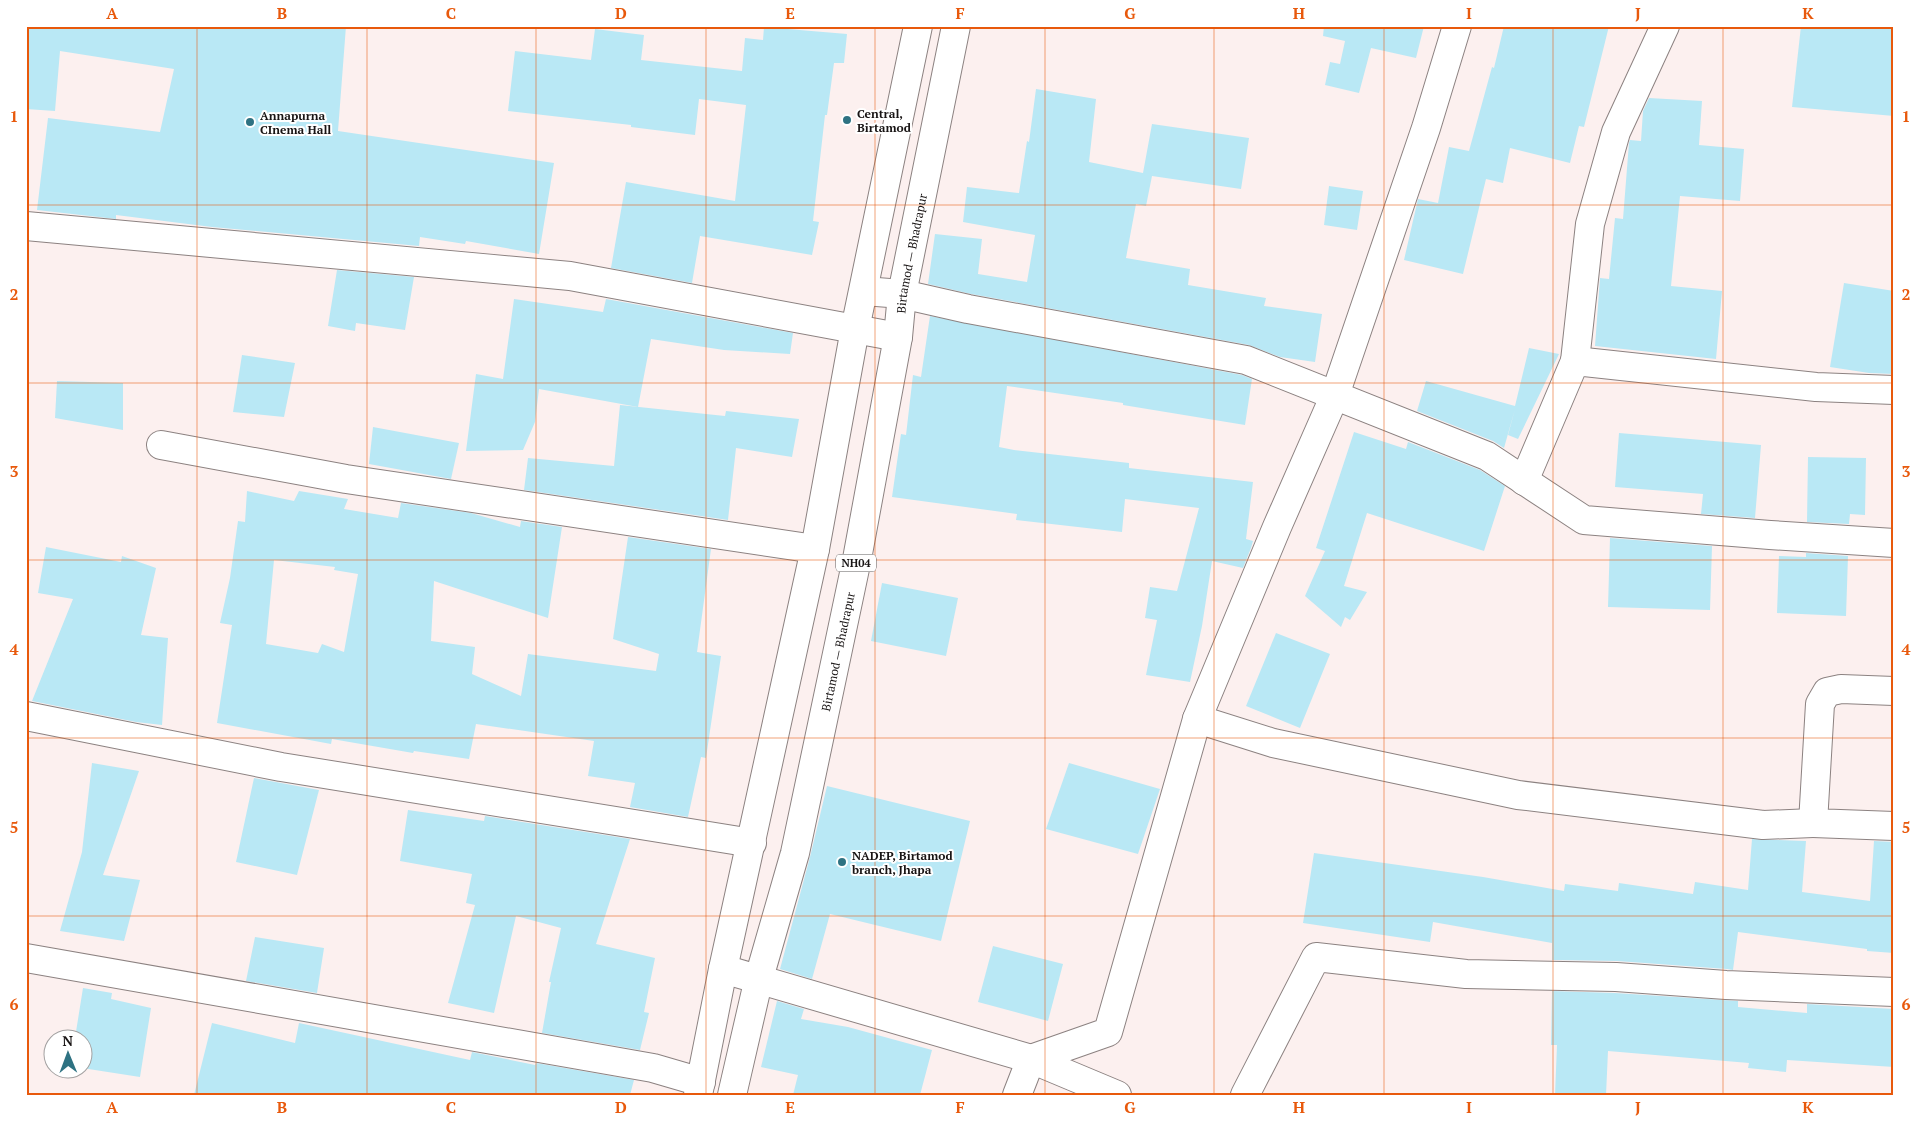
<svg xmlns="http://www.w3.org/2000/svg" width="1920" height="1121" font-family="'PT Serif',serif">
<rect width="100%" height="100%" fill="#fcf0ef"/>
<g fill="#b9e8f5" fill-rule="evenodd">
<path d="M 26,26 L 346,26 L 338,131 L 554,163 L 539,254 L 466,241 L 465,244 L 420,237 L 419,246 L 212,227 L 116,215 L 116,219 L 37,210 L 48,118 L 160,132 L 174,69 L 60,51 L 55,111 L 26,109 Z"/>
<path d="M 1324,26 L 1424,26 L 1416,58 L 1371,48 L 1359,93 L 1325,85 L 1330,62 L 1340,64 L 1345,41 L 1323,36 Z"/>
<path d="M 1504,26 L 1609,26 L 1584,127 L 1579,126 L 1570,163 L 1510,148 L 1503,183 L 1486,179 L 1463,274 L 1404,260 L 1418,199 L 1438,203 L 1449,147 L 1469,151 L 1492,67 L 1494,68 Z"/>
<path d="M 1801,26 L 1894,26 L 1894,116 L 1792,107 Z"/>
<path d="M 764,27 L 847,34 L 844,63 L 834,63 L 827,115 L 825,115 L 813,221 L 819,222 L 812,255 L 700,236 L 692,283 L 611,268 L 626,182 L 735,201 L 746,105 L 699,99 L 695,135 L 631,127 L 631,125 L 508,111 L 515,51 L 591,60 L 595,29 L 644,35 L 641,60 L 742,71 L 745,38 L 763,40 Z"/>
<path d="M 1036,89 L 1096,99 L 1089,162 L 1143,173 L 1152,124 L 1249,138 L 1241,189 L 1152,176 L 1146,206 L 1136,204 L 1126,258 L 1190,269 L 1188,285 L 1266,298 L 1264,306 L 1322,314 L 1315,362 L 1280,357 L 1249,345 L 971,294 L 928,284 L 935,234 L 982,239 L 978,274 L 1027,282 L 1035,235 L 963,222 L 967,187 L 1019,193 L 1027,141 L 1029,142 Z"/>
<path d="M 1649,98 L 1702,101 L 1699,145 L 1744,149 L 1740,201 L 1680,196 L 1671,286 L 1722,291 L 1716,359 L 1595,346 L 1600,278 L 1609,279 L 1615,218 L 1623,219 L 1629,143 L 1630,140 L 1641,141 L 1643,111 Z"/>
<path d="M 1329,186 L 1363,191 L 1357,230 L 1324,225 Z"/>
<path d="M 337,270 L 414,277 L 405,330 L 356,323 L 355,331 L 328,326 Z"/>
<path d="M 1844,283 L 1894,291 L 1894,374 L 1869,373 L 1830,367 Z"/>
<path d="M 514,299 L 603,312 L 606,299 L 793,333 L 790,354 L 724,350 L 651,339 L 638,407 L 539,389 L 535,422 L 523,450 L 466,451 L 476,374 L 503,379 Z"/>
<path d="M 930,316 L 1242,375 L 1252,379 L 1245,425 L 1123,405 L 1123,403 L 1007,386 L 999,447 L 1014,450 L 1129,463 L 1129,468 L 1253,482 L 1246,539 L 1253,541 L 1251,548 L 1243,568 L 1212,561 L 1202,626 L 1190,682 L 1146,675 L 1157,620 L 1145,618 L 1150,587 L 1177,591 L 1199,508 L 1125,499 L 1122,532 L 1016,520 L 1017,514 L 892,497 L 901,434 L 906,435 L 913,375 L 921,377 Z"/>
<path d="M 1529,348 L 1559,354 L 1518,439 L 1508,435 L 1515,409 L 1504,448 L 1493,441 L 1417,411 L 1426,381 L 1515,406 Z"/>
<path d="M 242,355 L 295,363 L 284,417 L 233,412 Z"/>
<path d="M 57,381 L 123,383 L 123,430 L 55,418 Z"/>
<path d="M 620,405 L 725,416 L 726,411 L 799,419 L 792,457 L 736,448 L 728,520 L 524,490 L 528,458 L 614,466 Z"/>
<path d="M 373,427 L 459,443 L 451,479 L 369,464 Z"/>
<path d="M 1354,432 L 1406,449 L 1408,442 L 1480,470 L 1505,486 L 1484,551 L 1367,513 L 1344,586 L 1367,592 L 1350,620 L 1345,617 L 1341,627 L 1305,596 L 1325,551 L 1316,548 Z"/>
<path d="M 1619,433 L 1761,445 L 1755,518 L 1701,514 L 1703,494 L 1615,487 Z"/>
<path d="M 1808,457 L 1866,458 L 1865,515 L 1850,514 L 1849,524 L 1807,522 Z"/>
<path d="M 247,491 L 294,501 L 299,491 L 348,499 L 344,509 L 398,518 L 401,503 L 471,513 L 520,527 L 521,521 L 562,527 L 548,618 L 434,581 L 431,641 L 475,647 L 472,674 L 521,696 L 528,654 L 656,671 L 659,654 L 613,639 L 628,537 L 711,549 L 697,652 L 721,656 L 706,758 L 701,757 L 688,817 L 630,807 L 635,783 L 588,776 L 594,741 L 476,724 L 469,759 L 414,751 L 413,753 L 332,739 L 331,744 L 217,723 L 232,625 L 220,623 L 230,578 L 238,521 L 245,522 ZM 274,560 L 335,567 L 334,570 L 358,574 L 344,652 L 322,644 L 318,653 L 266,644 Z"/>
<path d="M 1610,538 L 1712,546 L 1710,610 L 1608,607 Z"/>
<path d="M 46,547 L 121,562 L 122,556 L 156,568 L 141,635 L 168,638 L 162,725 L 136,722 L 32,701 L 73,599 L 38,593 Z"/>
<path d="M 1806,553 L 1848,556 L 1846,616 L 1777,613 L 1779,556 L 1806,557 Z"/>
<path d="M 882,583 L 958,598 L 946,656 L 871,641 Z"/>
<path d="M 1276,633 L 1330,654 L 1300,728 L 1246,706 Z"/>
<path d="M 92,763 L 139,771 L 103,875 L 140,880 L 124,941 L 60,931 L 82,852 Z"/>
<path d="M 1069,763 L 1160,789 L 1138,854 L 1046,829 Z"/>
<path d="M 254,778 L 319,790 L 297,875 L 236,862 Z"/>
<path d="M 827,786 L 970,821 L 941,941 L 830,914 L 812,979 L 780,969 L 810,857 Z"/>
<path d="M 408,810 L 484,821 L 485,816 L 630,839 L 596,944 L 655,958 L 644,1012 L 649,1013 L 640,1050 L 542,1033 L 551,982 L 549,982 L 561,928 L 516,916 L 494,1013 L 448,1003 L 475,905 L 466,903 L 472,874 L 400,861 Z"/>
<path d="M 1752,839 L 1806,841 L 1802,892 L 1870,901 L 1874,841 L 1894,842 L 1894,953 L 1867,951 L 1867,949 L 1738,932 L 1733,970 L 1727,969 L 1617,961 L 1552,960 L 1552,943 L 1433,922 L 1430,942 L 1303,923 L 1314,853 L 1483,877 L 1564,891 L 1565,884 L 1618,891 L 1619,883 L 1693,894 L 1695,882 L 1748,890 Z"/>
<path d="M 255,937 L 324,948 L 317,993 L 246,981 Z"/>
<path d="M 993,946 L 1063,964 L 1048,1021 L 978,1002 Z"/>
<path d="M 83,988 L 112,993 L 111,999 L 151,1008 L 140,1077 L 82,1068 L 82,1038 L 75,1038 Z"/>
<path d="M 1552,991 L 1615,993 L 1738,1001 L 1738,1007 L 1807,1013 L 1807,1004 L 1894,1009 L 1894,1067 L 1787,1060 L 1786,1072 L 1748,1068 L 1749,1063 L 1608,1051 L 1606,1095 L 1555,1095 L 1557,1045 L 1551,1045 Z"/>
<path d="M 777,1001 L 804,1009 L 801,1019 L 848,1027 L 932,1050 L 920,1095 L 793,1095 L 798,1075 L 761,1067 Z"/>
<path d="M 212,1023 L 295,1043 L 299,1023 L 470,1060 L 472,1052 L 535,1065 L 536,1063 L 634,1080 L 630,1095 L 194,1095 Z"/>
</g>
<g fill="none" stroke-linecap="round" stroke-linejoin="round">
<defs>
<g id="minor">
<path d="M 26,226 L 570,276 L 898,337"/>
<path d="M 864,291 L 902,294 L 968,309 L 1246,360 L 1487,456 L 1584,520 L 1770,535 L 1894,543"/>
<path d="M 1575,361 L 1590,224 L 1616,132 L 1665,26"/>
<path d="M 161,445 L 346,479 L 815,549"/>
<path d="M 1524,481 L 1575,361 L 1816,387 L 1894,390"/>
<path d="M 1894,691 L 1841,689 L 1827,692 L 1820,704 L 1813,823 L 1894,826"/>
<path d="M 26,716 L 281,767 L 752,843"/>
<path d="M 1197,719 L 1273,743 L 1518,795 L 1763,825 L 1813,823"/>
<path d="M 26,958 L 653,1068 L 701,1082"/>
<path d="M 723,969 L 1031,1059 L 1117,1095"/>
<path d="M 1017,1095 L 1031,1059 L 1108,1032 L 1197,719 L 1277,527 L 1335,395 L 1426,128 L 1457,26"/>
<path d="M 1245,1095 L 1316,957 L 1466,974 L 1616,977 L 1726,985 L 1894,992"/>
</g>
<g id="major">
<path d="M 698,1095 L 723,969 L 815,549 L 855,329 L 918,26"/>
<path id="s1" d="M 732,1095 L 759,978 L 795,853 L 857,559 L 898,337 L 902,294 L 956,26"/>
</g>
</defs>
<use href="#minor" stroke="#8c8281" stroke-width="30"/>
<use href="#major" stroke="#8c8281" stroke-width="30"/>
<use href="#minor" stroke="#fff" stroke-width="28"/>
<use href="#major" stroke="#fff" stroke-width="28"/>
</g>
<path fill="none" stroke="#e8590c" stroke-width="1" stroke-opacity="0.55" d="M 197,26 L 197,1095M 367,26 L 367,1095M 536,26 L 536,1095M 706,26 L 706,1095M 875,26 L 875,1095M 1045,26 L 1045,1095M 1214,26 L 1214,1095M 1384,26 L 1384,1095M 1553,26 L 1553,1095M 1723,26 L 1723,1095M 26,205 L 1894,205M 26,383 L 1894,383M 26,560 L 1894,560M 26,738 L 1894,738M 26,916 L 1894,916"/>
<g fill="#2e7282" stroke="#fff" stroke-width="2">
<circle cx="847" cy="120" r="5"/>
<circle cx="250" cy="122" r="5"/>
<circle cx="842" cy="862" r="5"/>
</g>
<g text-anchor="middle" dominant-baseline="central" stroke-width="4" stroke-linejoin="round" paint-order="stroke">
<rect fill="#fff" stroke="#5d5a5a" stroke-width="1" x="836" y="554.5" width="40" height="17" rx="4"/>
<g font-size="11" font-weight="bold" fill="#181414">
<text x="856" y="563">NH04</text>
</g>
<g font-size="12" font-weight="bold" fill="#181414" stroke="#fff" text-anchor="start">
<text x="857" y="113">Central,<tspan x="857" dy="14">Birtamod</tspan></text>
<text x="260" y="115">Annapurna<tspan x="260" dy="14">CInema Hall</tspan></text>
<text x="852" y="855">NADEP, Birtamod<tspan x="852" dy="14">branch, Jhapa</tspan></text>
</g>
<g font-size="12" fill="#181414" stroke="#fff">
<text stroke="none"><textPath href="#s1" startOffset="861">Birtamod — Bhadrapur</textPath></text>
<text stroke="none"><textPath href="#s1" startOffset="456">Birtamod — Bhadrapur</textPath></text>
</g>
</g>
<rect width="1920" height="1121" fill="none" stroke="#ffffff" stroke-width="55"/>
<g transform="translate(68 1054) rotate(359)"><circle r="24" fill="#ffffff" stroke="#a3a1a1"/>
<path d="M0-4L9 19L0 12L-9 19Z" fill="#2e7282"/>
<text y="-8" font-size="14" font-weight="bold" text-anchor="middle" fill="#181414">N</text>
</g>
<rect x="28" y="28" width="1864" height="1066" fill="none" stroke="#e8590c" stroke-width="2"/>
<g font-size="16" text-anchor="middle" font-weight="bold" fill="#e8590c">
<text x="112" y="19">A</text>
<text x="282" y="19">B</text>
<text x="451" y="19">C</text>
<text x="621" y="19">D</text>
<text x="790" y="19">E</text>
<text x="960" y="19">F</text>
<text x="1130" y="19">G</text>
<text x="1299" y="19">H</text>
<text x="1469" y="19">I</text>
<text x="1638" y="19">J</text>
<text x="1808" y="19">K</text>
<text x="14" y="122">1</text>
<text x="1906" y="122">1</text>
<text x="14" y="300">2</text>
<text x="1906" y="300">2</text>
<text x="14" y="477">3</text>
<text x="1906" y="477">3</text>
<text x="14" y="655">4</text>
<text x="1906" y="655">4</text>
<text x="14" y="833">5</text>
<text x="1906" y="833">5</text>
<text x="14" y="1010">6</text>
<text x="1906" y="1010">6</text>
<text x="112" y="1113">A</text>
<text x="282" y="1113">B</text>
<text x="451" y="1113">C</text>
<text x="621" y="1113">D</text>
<text x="790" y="1113">E</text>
<text x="960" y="1113">F</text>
<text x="1130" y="1113">G</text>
<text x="1299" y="1113">H</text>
<text x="1469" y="1113">I</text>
<text x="1638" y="1113">J</text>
<text x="1808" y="1113">K</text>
</g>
</svg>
